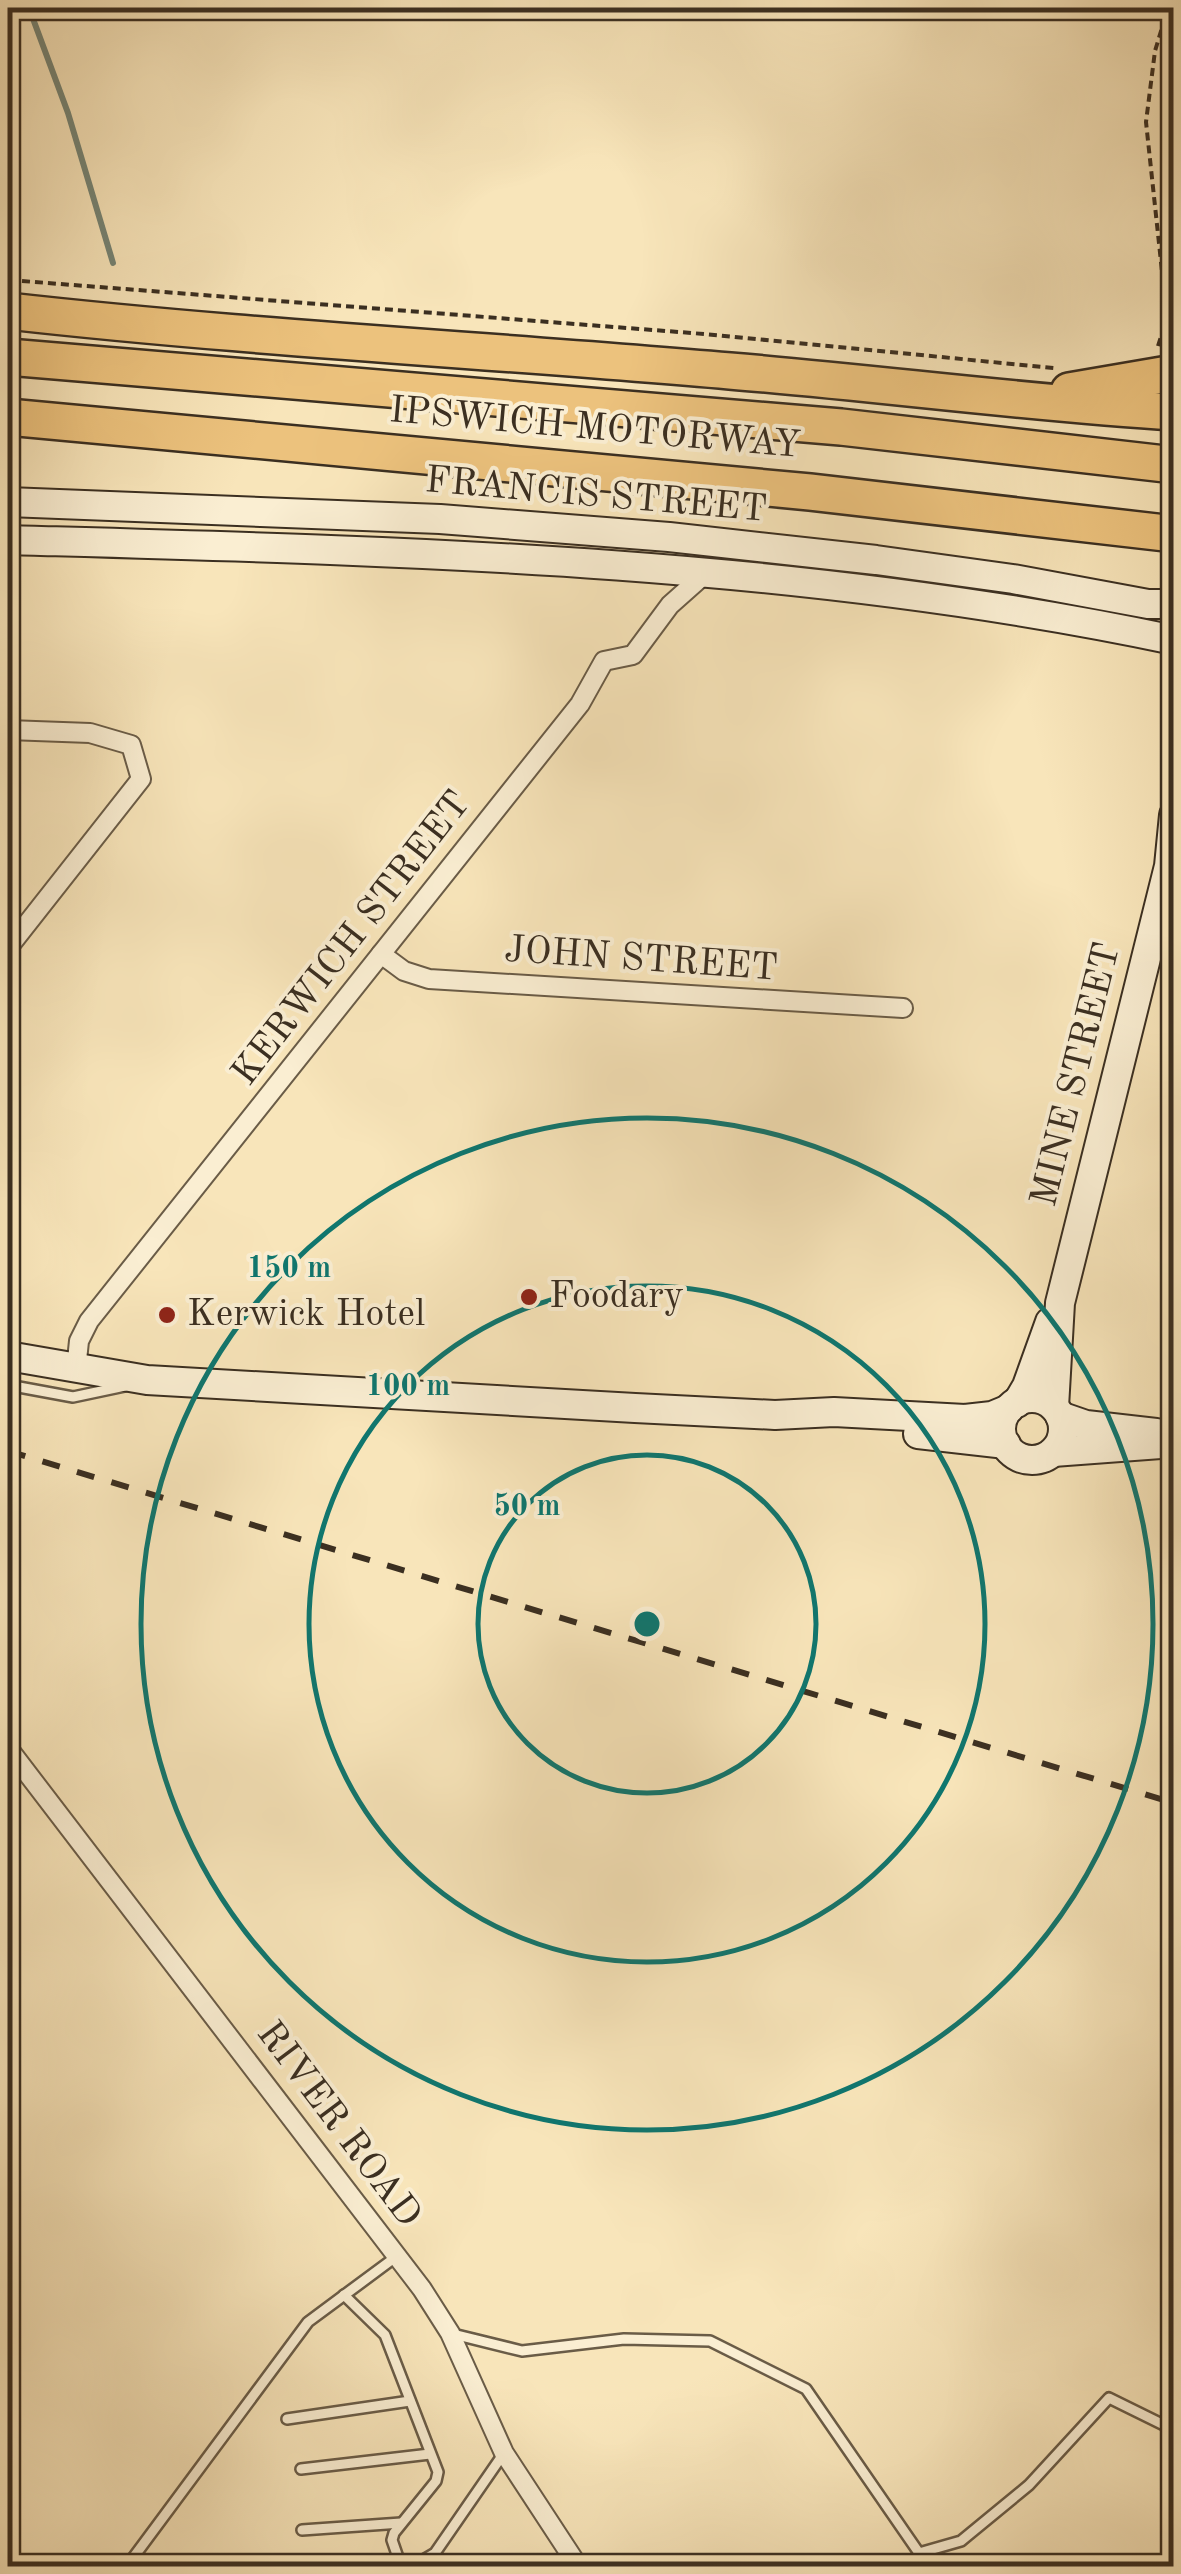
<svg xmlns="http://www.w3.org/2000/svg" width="1181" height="2574" font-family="'Old Standard TT',serif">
<rect width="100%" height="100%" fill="#f8e5ba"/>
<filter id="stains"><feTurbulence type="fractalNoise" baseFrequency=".002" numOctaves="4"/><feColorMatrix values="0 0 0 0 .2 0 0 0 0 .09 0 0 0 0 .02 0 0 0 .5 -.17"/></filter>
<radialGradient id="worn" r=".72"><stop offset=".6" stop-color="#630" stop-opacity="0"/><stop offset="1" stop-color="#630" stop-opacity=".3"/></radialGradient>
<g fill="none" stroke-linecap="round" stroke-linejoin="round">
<path stroke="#768576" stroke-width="6" d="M 29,8 L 68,113 L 113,263"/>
<defs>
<g id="lane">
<path d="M 8,1385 L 73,1397 L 125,1386"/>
<path d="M 344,2295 L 385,2335 L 438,2472 L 436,2481 L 394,2533 L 392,2540 L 401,2566"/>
<path d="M 453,2334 L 522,2351 L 624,2339 L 710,2341 L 806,2389 L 928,2566"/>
<path d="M 287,2419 L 410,2401"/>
<path d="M 301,2469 L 430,2454"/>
<path d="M 302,2530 L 401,2523"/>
<path d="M 919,2553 L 961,2541 L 1029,2485 L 1109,2398 L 1174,2430"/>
<path d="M 127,2566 L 308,2322 L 397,2256"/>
<path d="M 413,2566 L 435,2553 L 504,2453"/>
</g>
<g id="street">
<path d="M 8,730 L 90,733 L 131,745 L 141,779 L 8,948"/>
<path d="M 381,954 L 404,971 L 429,979 L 903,1008"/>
<path d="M 76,1370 L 79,1341 L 89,1321 L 580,704 L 604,661 L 633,655 L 670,605 L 706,573"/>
<path d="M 8,1748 L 422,2289 L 450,2333 L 504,2453 L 578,2566"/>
</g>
<g id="secondary">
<path d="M 8,502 L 440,519 L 669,537 L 876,560 L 1013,579 L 1148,604 L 1174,604"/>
<path d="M 8,540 C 397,551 791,559 1174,640"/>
<path d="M 8,1356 L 147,1380 L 635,1408 L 775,1415 L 834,1412 L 965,1419 L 992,1416 L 1009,1409"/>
<circle cx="1032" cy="1429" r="31"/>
<path d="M 1017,1403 L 1027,1386 L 1050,1322"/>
<path d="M 1054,1407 L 1060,1303 L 1169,866 L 1174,815"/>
<path d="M 1060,1416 L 1086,1425 L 1156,1433"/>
<path d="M 918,1434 L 1006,1444"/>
<path d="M 1053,1452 L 1174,1443"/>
</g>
<g id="highway">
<path d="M 8,311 C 248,338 489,350 730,371 C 878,383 1025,403 1174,412"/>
<path d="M 8,357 L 841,427 L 1174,465"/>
<path d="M 1069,391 L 1174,373"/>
<path d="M 8,417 L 810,492 L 1174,534"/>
</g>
</defs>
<use href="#lane" stroke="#6a5c47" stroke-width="14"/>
<use href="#street" stroke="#6a5c47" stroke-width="22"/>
<use href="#secondary" stroke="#3b2f21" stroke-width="32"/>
<use href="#highway" stroke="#3b2f21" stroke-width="40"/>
<g stroke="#3b2f21" stroke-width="4" stroke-dasharray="8 5" stroke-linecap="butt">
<path d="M 22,281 L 704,334 L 1054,368"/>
<path d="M 1158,346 L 1167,318 L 1146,122 L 1155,51 L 1168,8"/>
</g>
<use href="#lane" stroke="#faeed2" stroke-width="9"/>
<use href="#street" stroke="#faeed2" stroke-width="18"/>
<use href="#secondary" stroke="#faeed2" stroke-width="28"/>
<use href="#highway" stroke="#ecc27d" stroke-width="35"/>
<path stroke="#3b2f21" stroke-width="6" stroke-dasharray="18 18" stroke-linecap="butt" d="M 8,1451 L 1174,1803"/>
</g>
<g fill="none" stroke="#0f766e" stroke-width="5">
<circle cx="647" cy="1624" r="169"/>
<circle cx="647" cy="1624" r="338"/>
<circle cx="647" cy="1624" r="506"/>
</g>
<g fill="#8f2418" stroke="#faeed2" stroke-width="4">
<circle cx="529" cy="1297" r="10"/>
<circle cx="167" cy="1315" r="10"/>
</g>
<g text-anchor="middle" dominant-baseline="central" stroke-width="8" stroke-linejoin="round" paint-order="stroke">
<g font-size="38" fill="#3b2f21" stroke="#faeed2">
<text transform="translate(595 429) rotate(5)">IPSWICH MOTORWAY</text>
<text transform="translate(596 496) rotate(5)">FRANCIS STREET</text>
<text transform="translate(352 939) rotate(-52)">KERWICH STREET</text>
<text transform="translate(641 960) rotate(4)">JOHN STREET</text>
<text transform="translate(1077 1075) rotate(-76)">MINE STREET</text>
<text transform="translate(338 2125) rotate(53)">RIVER ROAD</text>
</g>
<g font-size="38" fill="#3b2f21" stroke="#faeed2" text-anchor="start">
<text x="549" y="1297">Foodary</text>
<text x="187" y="1315">Kerwick Hotel</text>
</g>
</g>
<circle cx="647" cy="1624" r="15" fill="#0f766e" stroke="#faeed2" stroke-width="5"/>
<g font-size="30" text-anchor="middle" font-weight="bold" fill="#0f766e" stroke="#faeed2" stroke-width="8" stroke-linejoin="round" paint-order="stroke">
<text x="289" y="1277">150 m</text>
<text x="408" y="1395">100 m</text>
<text x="527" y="1515">50 m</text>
</g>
<rect width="1181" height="2574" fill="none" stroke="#f8e5ba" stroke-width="40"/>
<rect x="10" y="10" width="1161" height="2554" fill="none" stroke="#3b2f21" stroke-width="5"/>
<rect x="20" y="20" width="1141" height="2534" fill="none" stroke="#3b2f21" stroke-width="2.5"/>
<rect width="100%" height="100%" filter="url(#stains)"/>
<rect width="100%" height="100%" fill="url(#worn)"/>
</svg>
